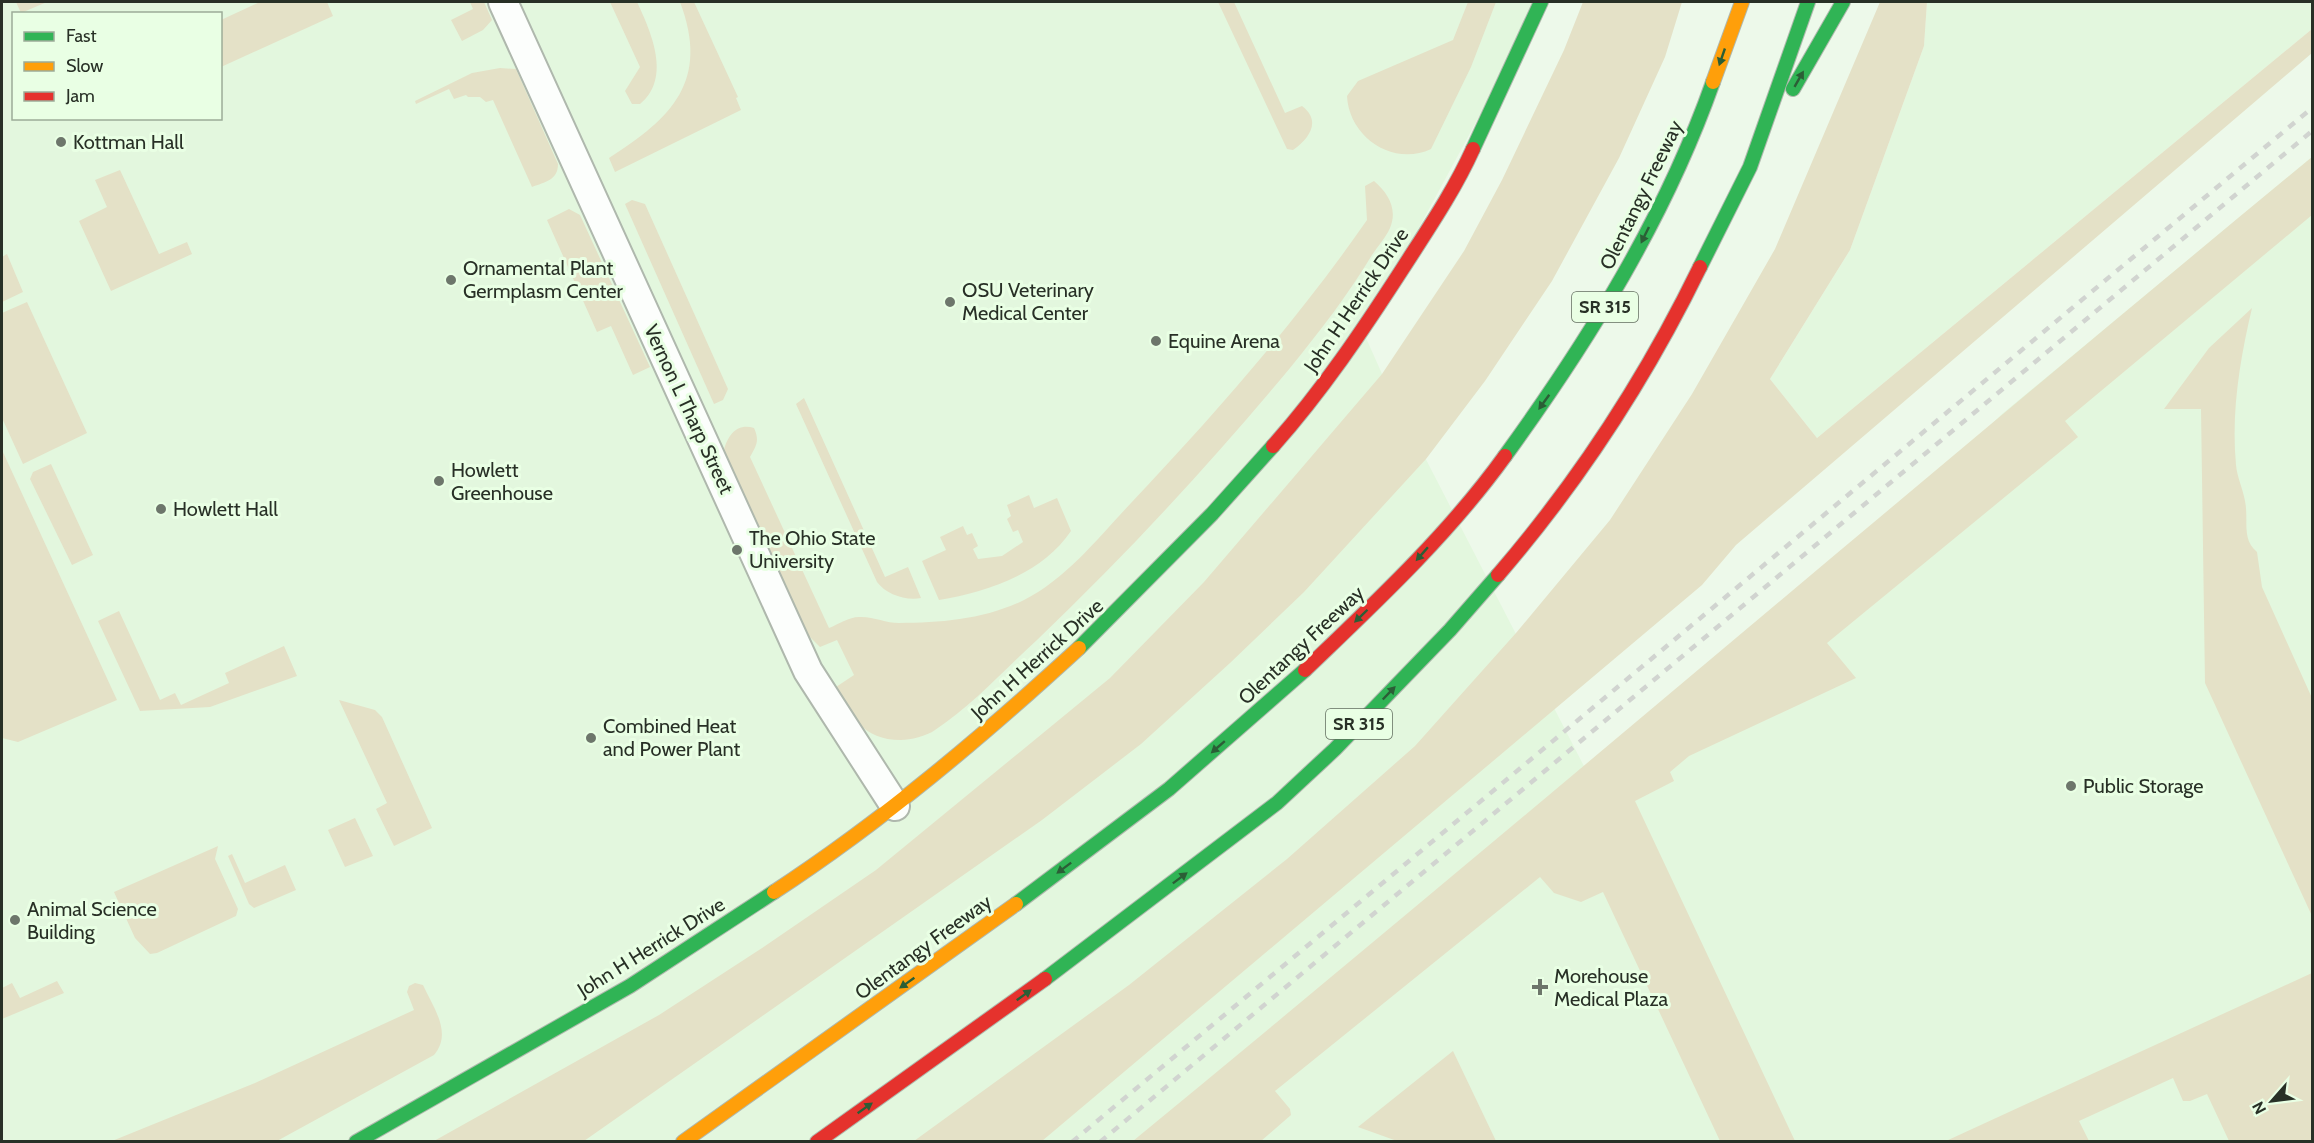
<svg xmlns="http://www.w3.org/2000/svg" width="2314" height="1143" font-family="Cabin,sans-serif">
<rect width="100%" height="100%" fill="#edf9ea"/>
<g fill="#e3f7de" fill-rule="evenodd">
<path d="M 2,2 L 1541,2 L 1363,331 L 1382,374 L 1605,807 L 2002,414 L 2312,157 L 2312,1141 L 2,1142 ZM 14,14 L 220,14 L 220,118 L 14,118 Z"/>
<path d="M 1927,2 L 2312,2 L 2312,29 L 1817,438 L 1770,379 L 1850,250 L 1924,46 Z"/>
</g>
<g fill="#e4e1c7">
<path d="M 16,2 L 47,2 L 21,13 Z"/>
<path d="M 260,2 L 327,2 L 333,16 L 221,67 L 221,20 Z"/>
<path d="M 470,2 L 484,2 L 492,20 L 483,30 L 462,41 L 451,20 L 473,9 Z"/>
<path d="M 610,2 L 637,2 C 651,32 672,78 640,104 L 632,104 L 625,91 L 640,67 Z"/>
<path d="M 680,2 L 694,2 L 738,97 L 736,98 L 741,110 L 615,172 L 609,158 C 672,118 710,81 680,2 Z"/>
<path d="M 1218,2 L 1234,2 L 1285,113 L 1302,106 C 1322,121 1309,139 1293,150 L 1287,149 Z"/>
<path d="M 1468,2 L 1496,2 L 1471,67 L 1431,149 C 1393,167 1349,137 1347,96 L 1358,81 L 1453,40 Z"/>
<path d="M 1583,2 L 1682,2 L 1665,57 L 1619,158 L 1552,281 L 1485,381 L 1426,459 L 1304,592 L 1230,663 L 1141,744 L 1042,820 L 584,1141 L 434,1141 L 659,1015 L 765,946 L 876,870 L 1110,678 L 1204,582 L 1382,374 L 1464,251 L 1502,180 L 1564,50 Z"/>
<path d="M 1880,2 L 1927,2 L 1924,46 L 1850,250 L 1770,379 L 1817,438 L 2312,29 L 2312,53 L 1736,545 L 1702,585 L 1042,1141 L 914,1141 L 1129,985 L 1287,859 L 1415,746 L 1516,633 L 1610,520 L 1692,394 L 1775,249 Z"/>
<path d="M 500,68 L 516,69 L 558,164 C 558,180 545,182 532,187 L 493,100 L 486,102 L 480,97 L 468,97 L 466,95 L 454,99 L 449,89 L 416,104 L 415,101 L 472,73 Z"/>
<path d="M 2312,157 L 2312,215 L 2065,421 L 2078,437 L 1827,643 L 1856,678 L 1689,756 L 1670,772 L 1674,781 L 1635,801 L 1795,1141 L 1720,1141 L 1603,892 L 1581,902 L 1554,893 L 1540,877 L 1275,1091 L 1290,1109 L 1291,1115 L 1261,1141 L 1133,1141 C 1528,816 1917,483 2312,157 Z"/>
<path d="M 120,170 L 159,254 L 187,242 L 192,254 L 111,291 L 79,221 L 107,207 L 95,180 Z"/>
<path d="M 1374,181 C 1388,193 1398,209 1390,228 C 1386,237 1378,246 1372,255 C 1348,295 1320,331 1290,368 C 1210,464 1127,554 1037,640 C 1004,670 972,706 935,730 C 927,736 910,740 901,740 C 862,740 853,716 833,689 L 854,675 L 837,640 L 820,647 L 805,632 L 724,450 C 728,435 737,423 754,428 C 760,441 756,446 750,457 L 829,628 C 839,624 849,617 859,617 C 872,616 886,623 899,623 C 941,623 986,619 1024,600 C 1066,579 1099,537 1131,503 C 1215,414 1297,321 1367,220 L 1365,186 Z"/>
<path d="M 632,200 L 645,204 L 728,389 L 723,400 L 714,404 L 625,204 Z"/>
<path d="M 569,209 L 580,215 L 650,367 L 633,375 L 611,326 L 597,332 L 547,220 Z"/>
<path d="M 7,254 L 23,292 L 2,302 L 2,257 Z"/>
<path d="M 27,302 L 87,433 L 23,464 L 2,418 L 2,313 Z"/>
<path d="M 2252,308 C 2240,359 2231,412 2236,465 C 2237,477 2243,489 2245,501 C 2249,520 2241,539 2257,552 L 2262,587 L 2312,698 L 2312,916 L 2205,683 L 2201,409 L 2164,409 L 2209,348 Z"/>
<path d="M 804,398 L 885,577 L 908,567 L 921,598 C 905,601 886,594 877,582 L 796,404 Z"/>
<path d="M 2,450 L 117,700 L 18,742 L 2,738 Z"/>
<path d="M 51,464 L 93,555 L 72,565 L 30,479 L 33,472 Z"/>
<path d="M 1029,495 L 1034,508 L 1057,498 L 1071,531 C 1042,574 987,592 939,600 L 922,561 L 946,550 L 940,537 L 963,526 L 967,535 L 972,533 L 978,546 L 973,549 L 978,559 L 1002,556 L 1023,542 L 1018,530 L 1013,532 L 1007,519 L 1011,516 L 1007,505 Z"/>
<path d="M 119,611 L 160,700 L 175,693 L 181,705 L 229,683 L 225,673 L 284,646 L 297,676 L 210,707 L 140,711 L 98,621 Z"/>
<path d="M 339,700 L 375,710 L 382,717 L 432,828 L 394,846 L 376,809 L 387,803 Z"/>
<path d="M 355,818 L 373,856 L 345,867 L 328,830 Z"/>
<path d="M 218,846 L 215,859 L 238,909 L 236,916 L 157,953 L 150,954 L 135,938 L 114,892 Z"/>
<path d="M 232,854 L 245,883 L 285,865 L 296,890 L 254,908 L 249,904 L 228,856 Z"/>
<path d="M 2312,973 L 2312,1141 L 2229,1141 L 2207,1094 L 2190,1101 L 2183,1101 L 2173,1078 L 2079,1121 L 2089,1141 L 1946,1141 Z"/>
<path d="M 57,981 L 64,993 L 2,1019 L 2,988 L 12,983 L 20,998 Z"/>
<path d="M 415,983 L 423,985 C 433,1007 453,1033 434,1055 L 277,1141 L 112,1141 L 255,1083 L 414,1010 L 407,992 L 409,986 Z"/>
<path d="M 1453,1051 L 1496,1141 L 1397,1141 L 1358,1127 Z"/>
</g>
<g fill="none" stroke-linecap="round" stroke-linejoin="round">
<defs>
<path id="street" d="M 503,2 L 808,671 L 895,806"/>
<g id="fast">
<path d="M 1793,89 L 1843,2"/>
<path d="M 1473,149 L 1541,2"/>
<path d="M 1700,267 L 1750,167 L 1808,2"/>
<path d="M 1505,456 C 1589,340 1665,218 1713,82"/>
<path d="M 1079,648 L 1212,514 L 1273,446"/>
<path d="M 1016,904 L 1169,789 L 1305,670"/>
<path d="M 1045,979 L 1277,803 L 1335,749 L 1450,630 L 1498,575"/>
<path d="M 356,1142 L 630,986 L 774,892"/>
</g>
<g id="slow">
<path d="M 1713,82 L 1742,2"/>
<path d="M 774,892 C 884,820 983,736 1079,648"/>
<path d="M 683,1142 L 1016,904"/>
</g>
<g id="jam">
<path d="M 1273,446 C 1322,391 1363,330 1403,268 C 1428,229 1454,191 1473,149"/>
<path d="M 1498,575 C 1578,482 1646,378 1700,267"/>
<path d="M 1305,670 C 1376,602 1448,535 1505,456"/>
<path d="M 817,1142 L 1045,979"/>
</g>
</defs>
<use href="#street" stroke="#afb8ad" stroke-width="32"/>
<use href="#fast" stroke="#afb8ad" stroke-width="16"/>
<use href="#slow" stroke="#afb8ad" stroke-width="16"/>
<use href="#jam" stroke="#afb8ad" stroke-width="16"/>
<use href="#street" stroke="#fcfefc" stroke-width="28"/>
<use href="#fast" stroke="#30b455" stroke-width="14"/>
<use href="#slow" stroke="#ff9f0a" stroke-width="14"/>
<use href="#jam" stroke="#e5322d" stroke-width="14"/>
<g stroke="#d1d4d0" stroke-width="4.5" stroke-dasharray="8 8" stroke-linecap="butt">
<path d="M 1072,1142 L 2312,108"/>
<path d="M 1100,1142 L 2312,131"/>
</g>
</g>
<defs><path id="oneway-solid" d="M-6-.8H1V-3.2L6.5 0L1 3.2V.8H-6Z" transform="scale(1.5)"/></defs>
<g fill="#2b5e36">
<use href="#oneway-solid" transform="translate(1722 57) rotate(109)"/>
<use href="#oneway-solid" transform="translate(1799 79) rotate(-60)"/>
<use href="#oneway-solid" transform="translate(1645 235) rotate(116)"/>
<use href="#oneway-solid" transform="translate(1544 402) rotate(126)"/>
<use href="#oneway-solid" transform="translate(1422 554) rotate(131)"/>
<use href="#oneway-solid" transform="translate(1361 616) rotate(136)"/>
<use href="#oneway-solid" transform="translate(1389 693) rotate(-46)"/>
<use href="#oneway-solid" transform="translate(1218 747) rotate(139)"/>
<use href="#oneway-solid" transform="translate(1064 868) rotate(143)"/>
<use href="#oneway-solid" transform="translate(1180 878) rotate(-37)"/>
<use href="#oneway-solid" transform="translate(907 983) rotate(145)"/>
<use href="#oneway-solid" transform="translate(1024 995) rotate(-36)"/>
<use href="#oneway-solid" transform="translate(865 1108) rotate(-35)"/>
</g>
<g fill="#6d766b" stroke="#e9ffe4" stroke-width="2">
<circle cx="61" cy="142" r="6"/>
<circle cx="451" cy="280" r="6"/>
<circle cx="950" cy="302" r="6"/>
<circle cx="1156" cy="341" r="6"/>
<circle cx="439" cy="481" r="6"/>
<circle cx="161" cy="509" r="6"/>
<circle cx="737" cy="550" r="6"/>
<circle cx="591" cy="738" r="6"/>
<circle cx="2071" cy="786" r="6"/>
<circle cx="15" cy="920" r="6"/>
<path d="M1537 978h6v6h6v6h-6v6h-6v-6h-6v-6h6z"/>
</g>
<g text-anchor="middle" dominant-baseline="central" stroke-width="6" stroke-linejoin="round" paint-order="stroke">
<g fill="#e9ffe4" stroke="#626e5f" stroke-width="1.5">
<rect x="1572" y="292" width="66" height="30" rx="4.5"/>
<rect x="1326" y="709" width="66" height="30" rx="4.5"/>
</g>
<g font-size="18" font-weight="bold" fill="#283026">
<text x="1605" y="307">SR 315</text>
<text x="1359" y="724">SR 315</text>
</g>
<g font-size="20" fill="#283026" stroke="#e9ffe4" text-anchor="start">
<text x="73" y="142">Kottman Hall</text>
<text x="463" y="268">Ornamental Plant<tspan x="463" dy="23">Germplasm Center</tspan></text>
<text x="962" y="290">OSU Veterinary<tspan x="962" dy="23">Medical Center</tspan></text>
<text x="1168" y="341">Equine Arena</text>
<text x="451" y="470">Howlett<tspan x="451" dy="23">Greenhouse</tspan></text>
<text x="173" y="509">Howlett Hall</text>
<text x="749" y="538">The Ohio State<tspan x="749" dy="23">University</tspan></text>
<text x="603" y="726">Combined Heat<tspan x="603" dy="23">and Power Plant</tspan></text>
<text x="2083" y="786">Public Storage</text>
<text x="27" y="909">Animal Science<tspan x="27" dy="23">Building</tspan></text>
<text x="1554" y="976">Morehouse<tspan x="1554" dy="23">Medical Plaza</tspan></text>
</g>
<g font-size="20" fill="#283026" stroke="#e9ffe4">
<text transform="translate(1641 195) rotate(-64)">Olentangy Freeway</text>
<text transform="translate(1356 300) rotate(-56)">John H Herrick Drive</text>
<text transform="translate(689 409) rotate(65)">Vernon L Tharp Street</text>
<text transform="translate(1301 645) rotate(-43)">Olentangy Freeway</text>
<text transform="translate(1037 659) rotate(-42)">John H Herrick Drive</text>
<text transform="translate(651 947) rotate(-32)">John H Herrick Drive</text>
<text transform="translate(923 947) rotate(-36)">Olentangy Freeway</text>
</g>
</g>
<rect width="2314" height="1143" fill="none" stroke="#283026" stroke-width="6"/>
<rect x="12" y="12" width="210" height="108" fill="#e9ffe4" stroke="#9cac98" stroke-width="1.5"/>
<rect x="24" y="32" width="30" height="9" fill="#30b455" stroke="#9cac98" stroke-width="1.5"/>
<text x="66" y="42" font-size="18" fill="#283026">Fast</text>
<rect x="24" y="62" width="30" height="9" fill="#ff9f0a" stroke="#9cac98" stroke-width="1.5"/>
<text x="66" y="72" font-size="18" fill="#283026">Slow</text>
<rect x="24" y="92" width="30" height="9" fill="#e5322d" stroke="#9cac98" stroke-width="1.5"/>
<text x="66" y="102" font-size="18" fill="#283026">Jam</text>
<g transform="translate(2272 1101) rotate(242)" stroke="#e9ffe4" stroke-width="4.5" paint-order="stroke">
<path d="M0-4.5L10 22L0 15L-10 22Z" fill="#283026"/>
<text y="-9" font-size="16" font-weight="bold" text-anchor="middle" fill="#283026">N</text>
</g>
</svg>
